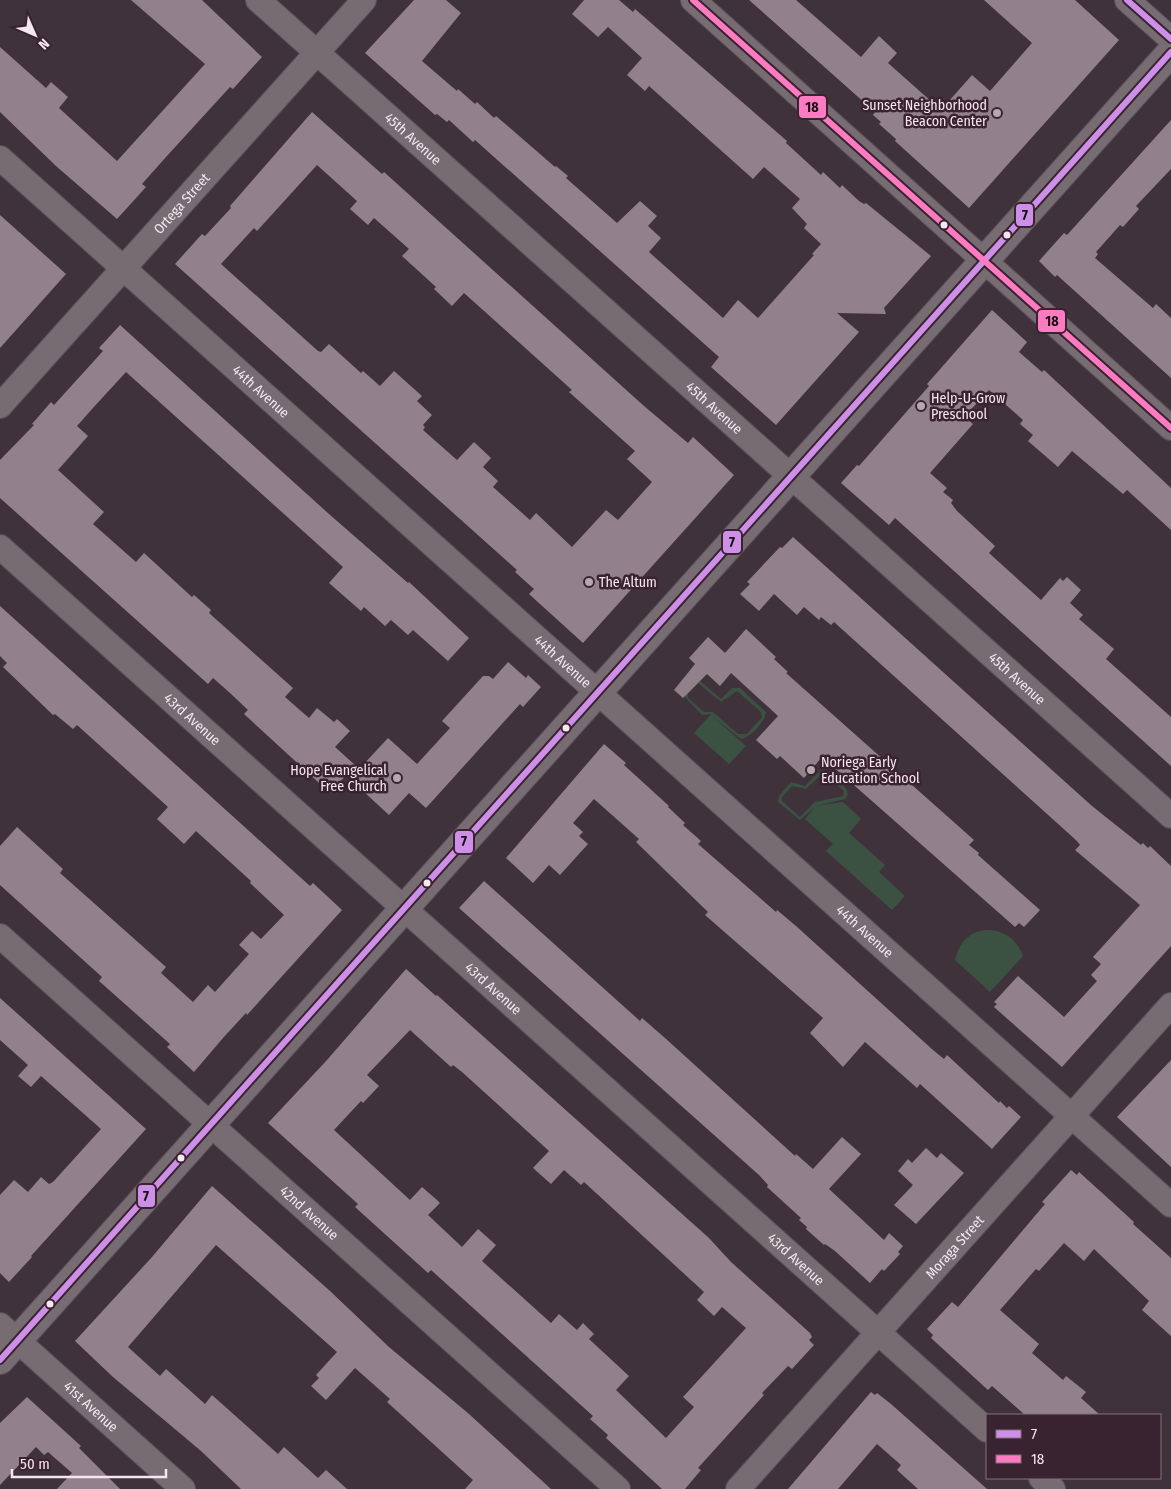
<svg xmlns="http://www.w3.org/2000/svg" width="1171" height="1489" font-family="'Fira Sans Condensed',sans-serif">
<rect width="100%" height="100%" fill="#3f323a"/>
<g fill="#3b5243" fill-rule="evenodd">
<path d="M 699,680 L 721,699 L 732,688 L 740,688 L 766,712 C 765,722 750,738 741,739 L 711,715 L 746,746 L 729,764 L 694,733 L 711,714 L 702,715 L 684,696 ZM 698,683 L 721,702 L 737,691 L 761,712 L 762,717 L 747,734 L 738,734 L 713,712 L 704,712 L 688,698 L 688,694 Z"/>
<path d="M 821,770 C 830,770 847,786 848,794 L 845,799 L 816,806 L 843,802 L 861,819 L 849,833 L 885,865 L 879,872 L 905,896 L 892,910 L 826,851 L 833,844 L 805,819 L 815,807 L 800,820 L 778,802 L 779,796 L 791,782 L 805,786 ZM 823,773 L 844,791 L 843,796 L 815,802 L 800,817 L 782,801 L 782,797 L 792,786 L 806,789 Z"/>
<path d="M 987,930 C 1005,930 1017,940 1023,956 L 990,992 L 955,960 C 959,943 969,931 987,930 Z"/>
</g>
<g fill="#92818b" fill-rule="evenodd">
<path d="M 131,0 L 202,0 L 262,57 L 233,89 L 230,87 L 166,157 L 142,184 L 146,187 L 117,219 L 56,166 L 0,112 L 0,47 L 46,88 L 51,82 L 68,97 L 59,108 L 117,161 L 205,64 Z"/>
<path d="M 414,0 L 446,0 L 461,13 L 422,61 L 457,91 L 458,89 L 475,104 L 477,102 L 494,118 L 496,116 L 555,167 L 556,166 L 568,176 L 566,178 L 617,223 L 640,201 L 657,216 L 648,226 L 661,238 L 649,252 L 723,318 L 738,300 L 758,318 L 814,255 L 812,254 L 821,244 L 804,228 L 807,224 L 792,208 L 800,199 L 764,167 L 753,179 L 649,86 L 645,91 L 627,75 L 642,58 L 608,27 L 598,37 L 572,14 L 584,0 L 619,0 L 633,12 L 635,9 L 787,141 L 786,143 L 821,175 L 823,172 L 840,188 L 842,185 L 859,201 L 864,204 L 866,203 L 931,256 L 884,308 L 886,314 L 837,313 L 859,332 L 776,425 L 711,367 L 719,357 L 475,140 L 473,142 L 449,120 L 447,122 L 437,114 L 435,115 L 365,53 Z"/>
<path d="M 749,0 L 796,0 L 861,57 L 879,36 L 897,53 L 888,63 L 941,110 L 972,75 L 990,91 L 1032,43 L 984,0 L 1075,0 L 1119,40 L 969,208 L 895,141 L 896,139 L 879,124 L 881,122 L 873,115 L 875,112 Z"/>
<path d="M 312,112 L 382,174 L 384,172 L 644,406 L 688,443 L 693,437 L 734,475 L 583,643 L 529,594 L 534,589 L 515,572 L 517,570 L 175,264 L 202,234 L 205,236 L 231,208 L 230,206 ZM 317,165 L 357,201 L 350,209 L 368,225 L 374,218 L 409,249 L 402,256 L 436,287 L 434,289 L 452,306 L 464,293 L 572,390 L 569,392 L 635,451 L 627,459 L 652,482 L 618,520 L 606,510 L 572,547 L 536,513 L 530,520 L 493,487 L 498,481 L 483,467 L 491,458 L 474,442 L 457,460 L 423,430 L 425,427 L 423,425 L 432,415 L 417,401 L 422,396 L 394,371 L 380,386 L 363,371 L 361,373 L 329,344 L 321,352 L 318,351 L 221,264 L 254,228 L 257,231 Z"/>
<path d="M 1171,120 L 1171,169 L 1136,206 L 1139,209 L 1123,227 L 1120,225 L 1096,252 L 1098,254 L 1095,258 L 1153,308 L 1156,304 L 1171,318 L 1171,378 L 1057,275 L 1055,277 L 1039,261 L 1064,233 L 1067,235 Z"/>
<path d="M 0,215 L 66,274 L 0,348 Z"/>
<path d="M 992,310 L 1027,342 L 1019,352 L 1042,372 L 1044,370 L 1171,488 L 1171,530 L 1127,490 L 1123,494 L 1072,451 L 1058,467 L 1028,441 L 1033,435 L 1020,424 L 1023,420 L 989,390 L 964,417 L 973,424 L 930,473 L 947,488 L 943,492 L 953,500 L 951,503 L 957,511 L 995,546 L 989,553 L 1041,600 L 1060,578 L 1063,581 L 1067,577 L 1081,590 L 1070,603 L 1083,615 L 1079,619 L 1114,649 L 1106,659 L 1171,717 L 1171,766 L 895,518 L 889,525 L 841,483 L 857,465 L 859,466 L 929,386 L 927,384 Z"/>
<path d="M 120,325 L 329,514 L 408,583 L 409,582 L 469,638 L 448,661 L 413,630 L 408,635 L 391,620 L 385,626 L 364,607 L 361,611 L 329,583 L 343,567 L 126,372 L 92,409 L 77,426 L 88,436 L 58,470 L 104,512 L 93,524 L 136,562 L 144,553 L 192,597 L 194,595 L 211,610 L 209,613 L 293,688 L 285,697 L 309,718 L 317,708 L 334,722 L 337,719 L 350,731 L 335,747 L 355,765 L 330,793 L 244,714 L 248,710 L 230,693 L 213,678 L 208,684 L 0,498 L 0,460 L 34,425 L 32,424 L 51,402 L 54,405 L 103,351 L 99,348 Z"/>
<path d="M 793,537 L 1092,806 L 1141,845 L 1143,843 L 1148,848 L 1150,846 L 1171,866 L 1171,946 L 1062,1067 L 994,1007 L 997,1004 L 994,1002 L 1018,976 L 1064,1017 L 1097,981 L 1091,975 L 1101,964 L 1093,957 L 1140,905 L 1075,850 L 1080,845 L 1077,841 L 834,622 L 831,625 L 821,617 L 819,620 L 804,607 L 797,615 L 774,594 L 759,611 L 740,594 L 750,584 L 747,582 L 780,547 L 782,548 Z"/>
<path d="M 0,606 L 310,886 L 313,883 L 342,910 L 247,1015 L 246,1013 L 223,1038 L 194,1072 L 167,1047 L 170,1044 L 99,981 L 102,977 L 0,885 L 0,846 L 17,827 L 63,869 L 60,873 L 166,967 L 161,973 L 193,1002 L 208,985 L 215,992 L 249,954 L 239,945 L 252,931 L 261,939 L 284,915 L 250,883 L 251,881 L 196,831 L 184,844 L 157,819 L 168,807 L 77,725 L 73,729 L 55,714 L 53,715 L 3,667 L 7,663 L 0,656 Z"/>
<path d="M 746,629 L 776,657 L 774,659 L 788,672 L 786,673 L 974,840 L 969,845 L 979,853 L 978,855 L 1040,910 L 1024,927 L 1019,923 L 1015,927 L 822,757 L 804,778 L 780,756 L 777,759 L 756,740 L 778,716 L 731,673 L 720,686 L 707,674 L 683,698 L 674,690 L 695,664 L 689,658 L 708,637 L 725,653 Z"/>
<path d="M 508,662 L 526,678 L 528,675 L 541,687 L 523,707 L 520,704 L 426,808 L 409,793 L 389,815 L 350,779 L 388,738 L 417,764 L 450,728 L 442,721 L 483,676 L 489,676 L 493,679 Z"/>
<path d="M 604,744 L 626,763 L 624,765 L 669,806 L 668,807 L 685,823 L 683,825 L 701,841 L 698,844 L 776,912 L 777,910 L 796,926 L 933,1050 L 944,1059 L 947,1055 L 999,1103 L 1000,1101 L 1007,1108 L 1009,1106 L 1021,1117 L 992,1149 L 920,1084 L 917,1088 L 865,1042 L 843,1067 L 810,1033 L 823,1018 L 705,915 L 708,912 L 636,842 L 639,839 L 594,799 L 573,823 L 583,832 L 579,836 L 588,844 L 560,875 L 549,865 L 533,883 L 506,858 Z"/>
<path d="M 484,881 L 640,1021 L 642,1018 L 665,1038 L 795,1156 L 796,1154 L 813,1169 L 842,1137 L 861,1154 L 829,1189 L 884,1240 L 889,1233 L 903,1246 L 898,1252 L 900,1254 L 884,1271 L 882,1269 L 870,1283 L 835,1251 L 825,1244 L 824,1245 L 806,1229 L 807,1227 L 799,1220 L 801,1218 L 767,1187 L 768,1185 L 759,1175 L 459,908 Z"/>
<path d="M 406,969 L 436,996 L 437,995 L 709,1238 L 731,1262 L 810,1333 L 812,1337 L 809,1340 L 814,1345 L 792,1369 L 788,1366 L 762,1393 L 764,1395 L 698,1468 L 701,1470 L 685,1489 L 662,1489 L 606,1438 L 608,1435 L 590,1419 L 593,1416 L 431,1270 L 428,1273 L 355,1207 L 358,1204 L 268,1123 L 327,1060 ZM 410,1030 L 451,1067 L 453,1065 L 462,1072 L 549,1151 L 533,1168 L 551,1184 L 564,1170 L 581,1185 L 584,1182 L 704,1292 L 697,1300 L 714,1316 L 722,1307 L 746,1328 L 683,1397 L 694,1407 L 666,1438 L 616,1390 L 629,1376 L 589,1339 L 594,1334 L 583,1323 L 577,1330 L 559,1314 L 551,1323 L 482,1261 L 496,1245 L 478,1229 L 462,1247 L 428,1215 L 440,1203 L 437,1200 L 422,1187 L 410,1200 L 334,1130 L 361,1101 L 363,1103 L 379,1086 L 367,1075 Z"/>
<path d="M 0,998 L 146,1129 L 31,1256 L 32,1257 L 9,1282 L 0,1273 L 0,1195 L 14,1180 L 28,1192 L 41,1177 L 49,1184 L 53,1182 L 101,1129 L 41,1076 L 31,1087 L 18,1076 L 28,1065 L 0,1040 Z"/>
<path d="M 1171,1060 L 1171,1167 L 1117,1117 Z"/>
<path d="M 926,1148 L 937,1158 L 941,1153 L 964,1173 L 916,1224 L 894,1205 L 913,1185 L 898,1171 L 908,1159 L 912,1163 Z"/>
<path d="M 1071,1170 L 1077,1175 L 1079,1172 L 1100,1191 L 1134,1222 L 1133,1224 L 1171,1258 L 1171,1336 L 1142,1310 L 1149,1301 L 1094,1249 L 1084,1261 L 1064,1243 L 1039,1271 L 1036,1269 L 1000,1310 L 1039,1344 L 1032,1353 L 1063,1380 L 1066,1376 L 1086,1392 L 1081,1398 L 1100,1415 L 1025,1415 L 992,1386 L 988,1390 L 931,1338 L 933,1335 L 927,1329 L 952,1302 L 958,1307 L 1045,1204 L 1042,1202 Z"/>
<path d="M 212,1186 L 330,1291 L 389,1347 L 469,1414 L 551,1489 L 465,1489 L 473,1480 L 387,1402 L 390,1399 L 355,1368 L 326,1400 L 311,1386 L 319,1378 L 316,1375 L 337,1352 L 216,1245 L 128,1347 L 160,1376 L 166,1369 L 205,1404 L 212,1395 L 278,1454 L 284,1447 L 318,1478 L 326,1470 L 347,1489 L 241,1489 L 201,1451 L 113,1377 L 75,1341 L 152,1257 Z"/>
<path d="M 871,1392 L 875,1395 L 877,1393 L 891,1404 L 987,1489 L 918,1489 L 897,1470 L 901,1465 L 877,1444 L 838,1489 L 788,1489 Z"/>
<path d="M 27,1397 L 81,1446 L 79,1448 L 120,1489 L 57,1489 L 72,1473 L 48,1452 L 44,1455 L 36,1447 L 0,1485 L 0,1423 Z"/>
</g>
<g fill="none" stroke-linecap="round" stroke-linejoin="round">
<defs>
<g id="street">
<path id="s1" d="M 258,0 L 1171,816"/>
<path d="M 693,0 L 1171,428"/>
<path d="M 1127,0 L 1171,39"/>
<path id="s2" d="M 0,158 L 1171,1205"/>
<path id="s3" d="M 0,406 L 364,0"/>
<path id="s4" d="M 0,547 L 987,1430"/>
<path id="s5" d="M 0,936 L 618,1489"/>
<path id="s6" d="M 0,1325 L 183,1489"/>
<path d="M 1041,1478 L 1053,1489"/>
<path id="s7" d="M 738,1489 L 1171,1005"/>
</g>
<path id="secondary" d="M 0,1360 L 1171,52"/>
</defs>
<use href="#street" stroke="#5c5057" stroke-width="26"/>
<use href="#secondary" stroke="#5c5057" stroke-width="30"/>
<use href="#street" stroke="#766c72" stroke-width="24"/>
<use href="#secondary" stroke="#766c72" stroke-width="28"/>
<defs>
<g id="bus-1">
<path d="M 1127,0 L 1171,39"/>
<path d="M 0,1360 L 1171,52"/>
</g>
<path id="bus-2" d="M 693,0 L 1171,428"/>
</defs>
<use href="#bus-1" stroke="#3a2331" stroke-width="10"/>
<use href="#bus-2" stroke="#3a2331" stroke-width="10"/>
<use href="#bus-1" stroke="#ce8fe9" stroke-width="6"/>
<use href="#bus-2" stroke="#fe7ac1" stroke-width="6"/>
</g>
<g fill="#b6a7b0" stroke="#3a2331" stroke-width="2">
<circle cx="997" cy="113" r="5"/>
<circle cx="921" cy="406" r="5"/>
<circle cx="589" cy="582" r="5"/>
<circle cx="811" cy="770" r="5"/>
<circle cx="397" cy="778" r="5"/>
</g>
<g fill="#f6e6ef" stroke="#3a2331" stroke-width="2">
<circle cx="944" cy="225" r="4.5"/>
<circle cx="1007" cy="235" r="4.5"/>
<circle cx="566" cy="728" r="4.5"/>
<circle cx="427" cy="883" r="4.5"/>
<circle cx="181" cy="1158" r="4.5"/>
<circle cx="50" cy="1304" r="4.5"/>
</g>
<g text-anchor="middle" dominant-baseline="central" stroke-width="5" stroke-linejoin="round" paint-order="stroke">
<g font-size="14" fill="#f6e6ef" stroke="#3a2331" text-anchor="start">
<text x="987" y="105" text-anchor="end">Sunset Neighborhood<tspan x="987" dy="16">Beacon Center</tspan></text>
<text x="931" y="398">Help-U-Grow<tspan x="931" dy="16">Preschool</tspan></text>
<text x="599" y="582">The Altum</text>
<text x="821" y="762">Noriega Early<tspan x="821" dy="16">Education School</tspan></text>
<text x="387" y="770" text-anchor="end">Hope Evangelical<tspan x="387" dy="16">Free Church</tspan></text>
</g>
<g font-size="14" fill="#f6e6ef" stroke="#3a2331">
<text stroke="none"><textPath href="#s1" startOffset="208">45th Avenue</textPath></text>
<text stroke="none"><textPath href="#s3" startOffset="272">Ortega Street</textPath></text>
<text stroke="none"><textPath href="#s2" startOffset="350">44th Avenue</textPath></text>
<text stroke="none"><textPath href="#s1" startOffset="612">45th Avenue</textPath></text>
<text stroke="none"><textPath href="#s2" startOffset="755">44th Avenue</textPath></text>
<text stroke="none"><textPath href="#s1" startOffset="1018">45th Avenue</textPath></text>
<text stroke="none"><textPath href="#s4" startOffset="258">43rd Avenue</textPath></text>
<text stroke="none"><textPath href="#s2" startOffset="1160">44th Avenue</textPath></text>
<text stroke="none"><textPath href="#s4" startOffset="662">43rd Avenue</textPath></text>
<text stroke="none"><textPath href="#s5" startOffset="415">42nd Avenue</textPath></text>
<text stroke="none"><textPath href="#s7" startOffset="325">Moraga Street</textPath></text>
<text stroke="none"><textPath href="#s4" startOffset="1068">43rd Avenue</textPath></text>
<text stroke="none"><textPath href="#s6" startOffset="122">41st Avenue</textPath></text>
</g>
</g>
<g stroke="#3a2331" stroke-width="2">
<rect x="798" y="95" width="29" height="24" rx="5" fill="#fe7ac1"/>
<rect x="1015" y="203" width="19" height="24" rx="5" fill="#ce8fe9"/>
<rect x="1037" y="309" width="29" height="24" rx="5" fill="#fe7ac1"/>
<rect x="722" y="530" width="20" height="24" rx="5" fill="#ce8fe9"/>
<rect x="454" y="830" width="20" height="24" rx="5" fill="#ce8fe9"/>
<rect x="137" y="1184" width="19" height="24" rx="5" fill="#ce8fe9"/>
</g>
<g font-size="14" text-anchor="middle" font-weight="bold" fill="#111">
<text x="812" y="112">18</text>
<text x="1025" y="220">7</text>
<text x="1052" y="326">18</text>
<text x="732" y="547">7</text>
<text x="464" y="846">7</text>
<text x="146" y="1201">7</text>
</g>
<rect x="986" y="1414" width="175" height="65" fill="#3a2331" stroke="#85717d"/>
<rect x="996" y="1430" width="25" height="8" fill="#ce8fe9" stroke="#85717d"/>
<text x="1031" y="1439" font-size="15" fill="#f6e6ef">7</text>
<rect x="996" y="1455" width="25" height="8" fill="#fe7ac1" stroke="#85717d"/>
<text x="1031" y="1464" font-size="15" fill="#f6e6ef">18</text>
<g transform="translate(35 35) rotate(135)" stroke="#3a2331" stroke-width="4" paint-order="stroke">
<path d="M0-4L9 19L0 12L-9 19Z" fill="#f6e6ef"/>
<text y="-8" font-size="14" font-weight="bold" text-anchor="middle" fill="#f6e6ef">N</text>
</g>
<path d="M12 1469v8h154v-8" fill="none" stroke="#f6e6ef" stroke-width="2.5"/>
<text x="20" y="1469" font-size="15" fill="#f6e6ef" stroke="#3a2331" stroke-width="4" paint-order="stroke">50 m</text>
</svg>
